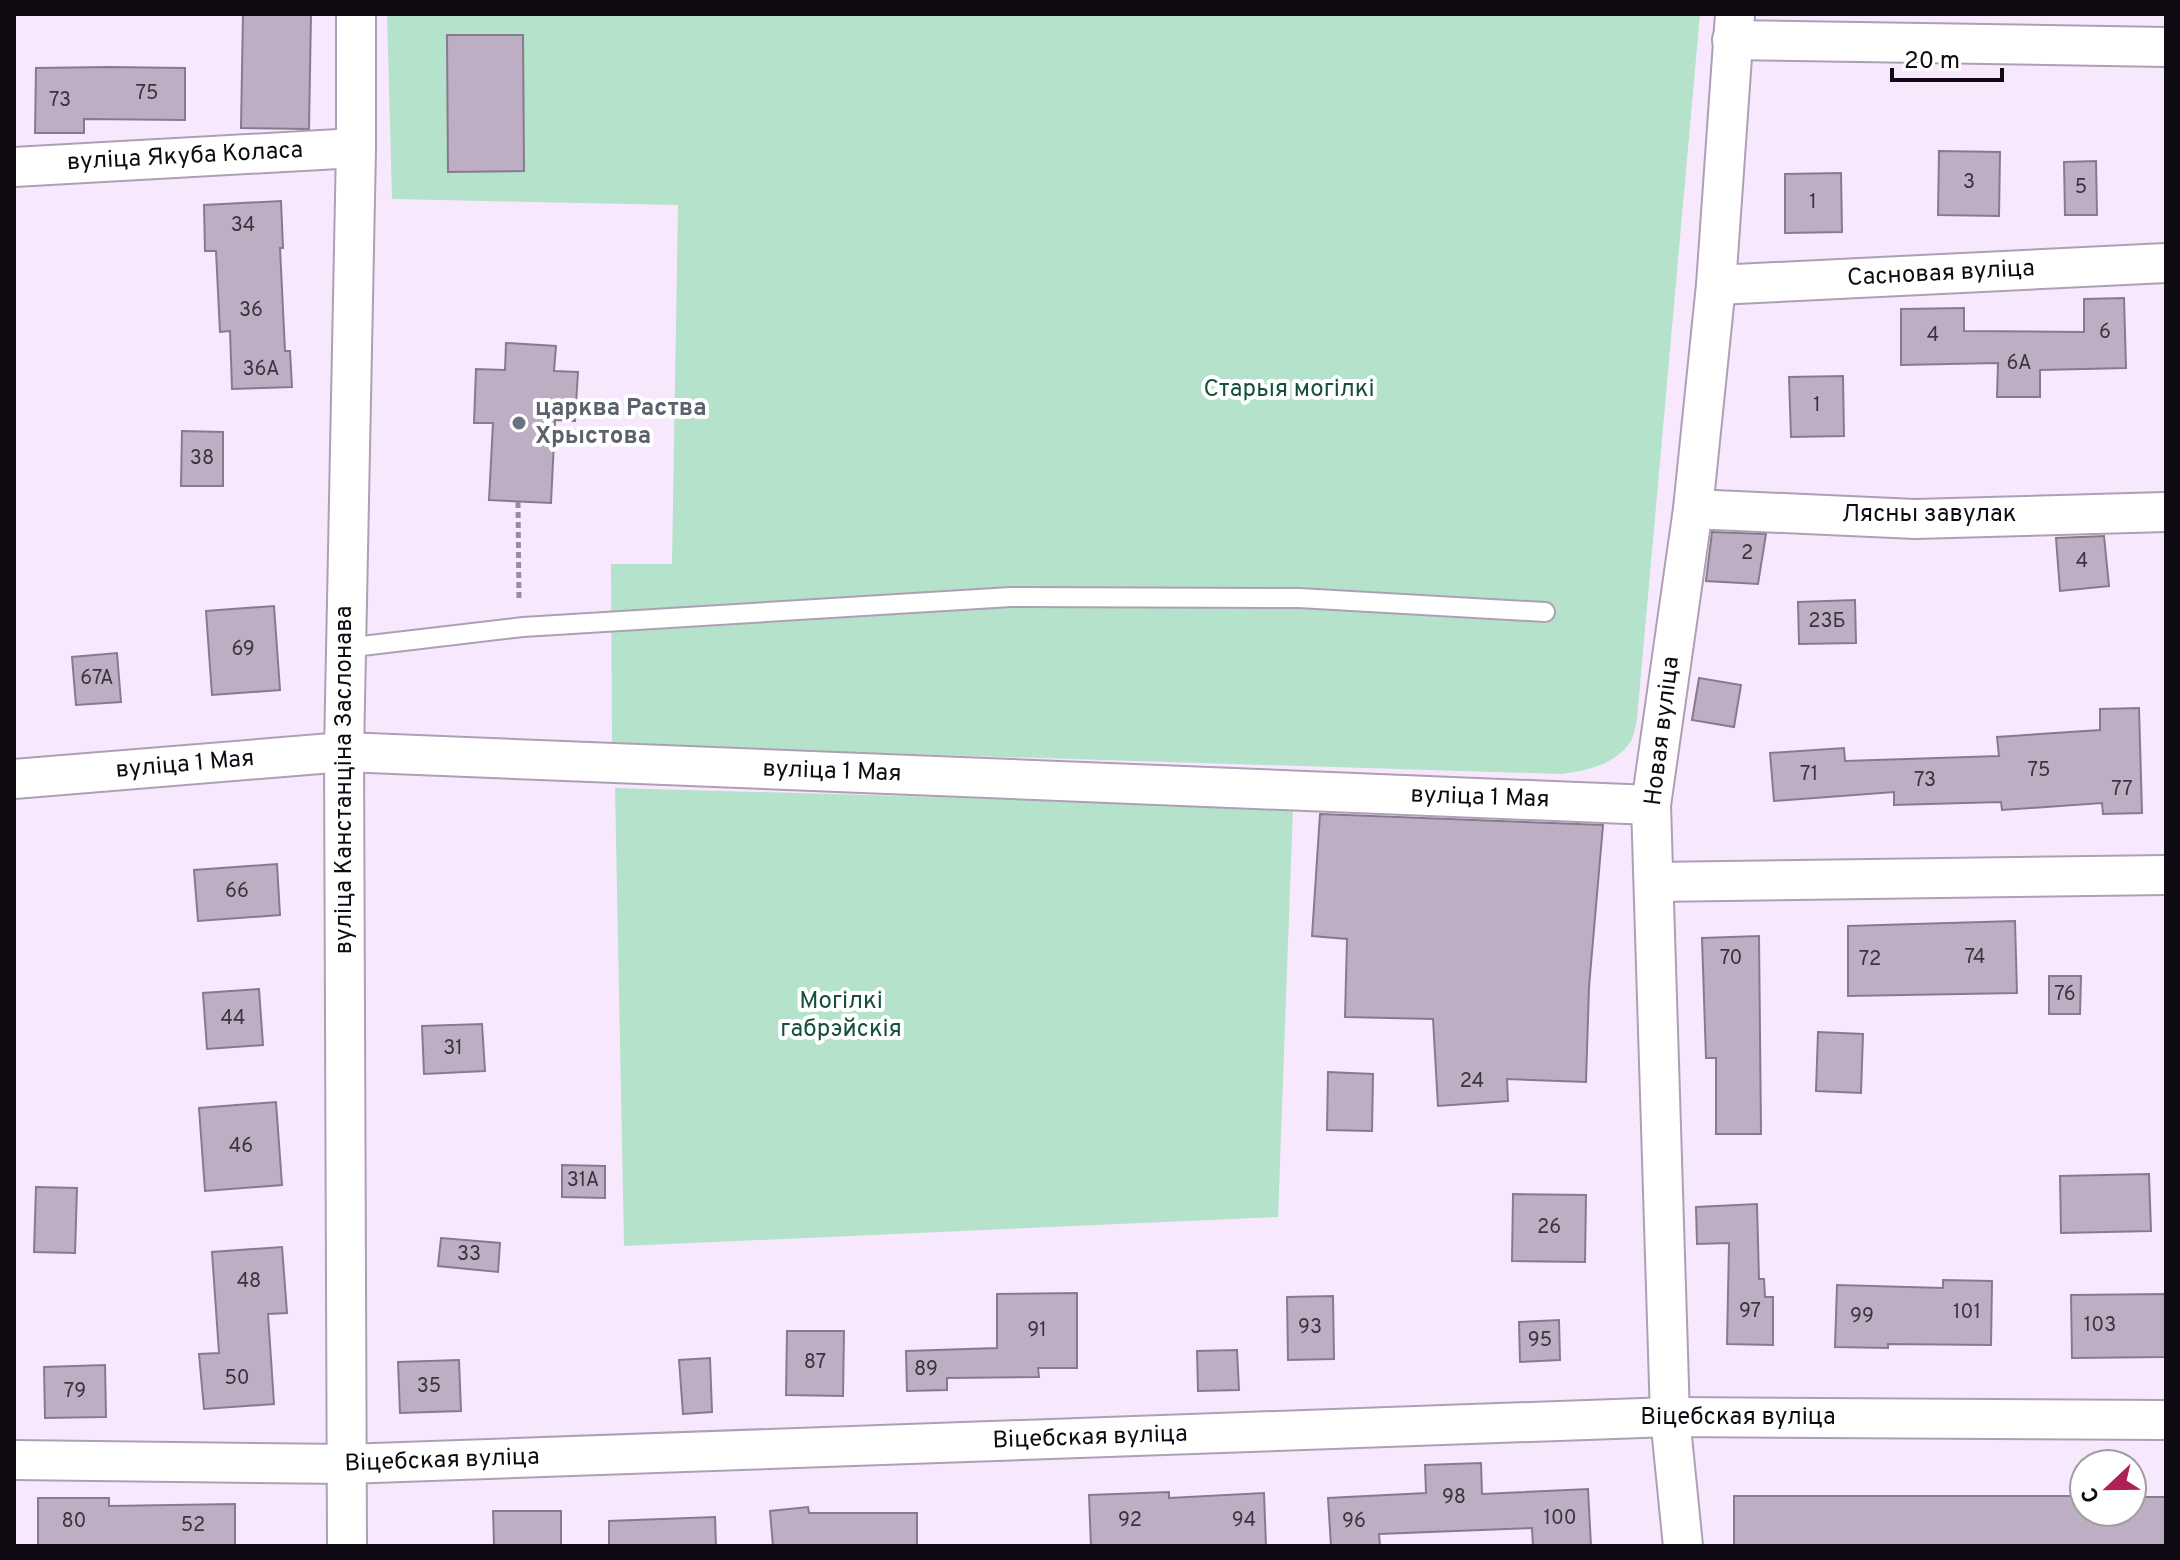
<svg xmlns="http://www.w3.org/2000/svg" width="2180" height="1560" font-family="Overpass,sans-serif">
<rect width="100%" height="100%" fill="#f8e8fe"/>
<g fill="#b5e2cb">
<path d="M 387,14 L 1700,14 L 1637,719 C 1635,727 1634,738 1629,744 C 1613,765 1586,771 1561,774 L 612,745 L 611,564 L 672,564 L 678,205 L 392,199 Z"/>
<path d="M 615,788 L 1293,807 L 1278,1217 L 624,1246 Z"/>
</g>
<g fill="#bdaec3" stroke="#887a8e" stroke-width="2">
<path d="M 243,14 L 311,14 L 309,129 L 241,128 Z"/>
<path d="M 447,35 L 523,35 L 524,171 L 448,172 Z"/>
<path d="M 110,67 L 185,68 L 185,120 L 84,119 L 84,133 L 35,133 L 36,68 Z"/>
<path d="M 1939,151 L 2000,152 L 1999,216 L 1938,215 Z"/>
<path d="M 2096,161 L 2097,215 L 2065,215 L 2064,162 Z"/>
<path d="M 1841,173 L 1842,232 L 1785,233 L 1785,174 Z"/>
<path d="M 281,201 L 283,248 L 280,248 L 285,351 L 290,351 L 292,387 L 232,389 L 230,331 L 220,332 L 216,251 L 205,251 L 204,205 Z"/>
<path d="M 2124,298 L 2126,368 L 2040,370 L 2040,397 L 1997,397 L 1998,363 L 1901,365 L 1901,309 L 1964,308 L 1964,331 L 2084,332 L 2084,299 Z"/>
<path d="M 506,343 L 556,346 L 554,371 L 578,372 L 575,421 L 555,420 L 551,503 L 489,500 L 493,423 L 474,423 L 476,369 L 505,370 Z"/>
<path d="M 1843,376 L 1844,436 L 1791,437 L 1789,377 Z"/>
<path d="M 182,431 L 223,432 L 223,486 L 181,486 Z"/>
<path d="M 1712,532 L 1766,534 L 1758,584 L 1706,581 Z"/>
<path d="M 2104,536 L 2109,586 L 2060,591 L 2056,538 Z"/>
<path d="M 1855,600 L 1856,643 L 1799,644 L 1798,602 Z"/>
<path d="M 274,606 L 280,690 L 212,695 L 206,611 Z"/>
<path d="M 117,653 L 121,702 L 76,705 L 72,657 Z"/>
<path d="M 1699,678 L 1741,685 L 1734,727 L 1692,720 Z"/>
<path d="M 2139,708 L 2142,813 L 2103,814 L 2102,803 L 2002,810 L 2001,802 L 1894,805 L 1894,792 L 1774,801 L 1770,753 L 1844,748 L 1845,761 L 1999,756 L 1997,737 L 2100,730 L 2100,709 Z"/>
<path d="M 1320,814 L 1603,825 L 1589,987 L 1586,1082 L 1507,1079 L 1508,1101 L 1438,1106 L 1433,1019 L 1345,1017 L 1347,939 L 1312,936 Z"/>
<path d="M 277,864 L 280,915 L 198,921 L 194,870 Z"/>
<path d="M 2015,921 L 2017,993 L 1848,996 L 1848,926 Z"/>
<path d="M 1759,936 L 1761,1134 L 1716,1134 L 1716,1058 L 1706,1058 L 1702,938 Z"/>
<path d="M 2049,976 L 2081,976 L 2080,1014 L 2049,1014 Z"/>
<path d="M 259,989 L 263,1045 L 207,1049 L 203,993 Z"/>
<path d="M 482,1024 L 485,1071 L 424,1074 L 422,1026 Z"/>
<path d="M 1818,1032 L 1863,1034 L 1861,1093 L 1816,1091 Z"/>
<path d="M 1328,1072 L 1373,1074 L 1372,1131 L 1327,1130 Z"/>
<path d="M 276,1102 L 282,1185 L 205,1191 L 199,1108 Z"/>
<path d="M 562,1165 L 605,1166 L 605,1198 L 562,1197 Z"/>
<path d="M 2149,1174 L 2151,1231 L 2061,1233 L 2060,1176 Z"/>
<path d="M 36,1187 L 77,1188 L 75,1253 L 34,1252 Z"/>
<path d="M 1513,1194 L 1586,1195 L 1585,1262 L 1512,1261 Z"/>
<path d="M 1757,1204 L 1759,1279 L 1764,1279 L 1765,1297 L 1773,1297 L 1773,1345 L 1727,1344 L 1729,1243 L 1697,1244 L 1696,1207 Z"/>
<path d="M 441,1238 L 500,1243 L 498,1272 L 438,1266 Z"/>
<path d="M 282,1247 L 287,1313 L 268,1314 L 274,1404 L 204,1409 L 199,1354 L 219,1353 L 212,1252 Z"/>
<path d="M 1943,1280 L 1992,1281 L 1991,1345 L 1888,1344 L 1888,1348 L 1835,1347 L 1837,1285 L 1943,1288 Z"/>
<path d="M 1077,1293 L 1077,1368 L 1038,1368 L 1039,1377 L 947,1378 L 947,1390 L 907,1391 L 906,1351 L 997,1348 L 997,1294 Z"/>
<path d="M 2166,1294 L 2166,1357 L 2072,1358 L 2071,1295 Z"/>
<path d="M 1333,1296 L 1334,1359 L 1288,1360 L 1287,1297 Z"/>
<path d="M 1559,1320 L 1560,1360 L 1520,1362 L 1519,1322 Z"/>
<path d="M 787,1331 L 844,1331 L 843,1396 L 786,1395 Z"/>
<path d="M 1237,1350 L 1239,1390 L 1198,1391 L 1197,1351 Z"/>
<path d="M 710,1358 L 712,1412 L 683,1414 L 679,1360 Z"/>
<path d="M 459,1360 L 461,1411 L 400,1413 L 398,1362 Z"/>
<path d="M 105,1365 L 106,1417 L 45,1418 L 44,1367 Z"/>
<path d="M 1481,1463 L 1482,1494 L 1588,1489 L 1591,1546 L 1533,1546 L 1532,1528 L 1379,1534 L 1380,1546 L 1331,1546 L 1328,1498 L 1426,1493 L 1425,1465 Z"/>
<path d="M 1169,1492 L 1169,1498 L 1264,1493 L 1266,1546 L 1091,1546 L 1089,1495 Z"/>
<path d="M 1734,1496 L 2084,1496 L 2084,1512 L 2132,1512 L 2132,1497 L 2166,1497 L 2166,1546 L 1734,1546 Z"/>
<path d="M 38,1498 L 109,1498 L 109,1506 L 235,1504 L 235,1546 L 38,1546 Z"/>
<path d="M 808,1507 L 809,1513 L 917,1513 L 917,1546 L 773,1546 L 770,1511 Z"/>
<path d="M 493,1511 L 561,1511 L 561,1546 L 494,1546 Z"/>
<path d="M 715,1517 L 716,1546 L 609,1546 L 609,1521 Z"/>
</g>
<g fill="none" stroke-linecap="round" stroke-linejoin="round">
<defs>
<path id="service" d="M 345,648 L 523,627 L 1011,597 L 1299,598 L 1545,612"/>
<g id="minor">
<path d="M 1732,40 L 2166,47"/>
<path d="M 14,167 L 356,148"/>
<path d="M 1716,285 L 2166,263"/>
<path d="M 1693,509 L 1915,519 L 2166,512"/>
<path d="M 14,779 L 344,752 L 1651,805"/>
<path d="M 1655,882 L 2166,875"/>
<path d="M 14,1460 L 345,1464 L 1670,1417 L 2166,1420"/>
<path d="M 347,1546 L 344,752 L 356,148 L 356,14"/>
<path d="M 1683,1546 L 1670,1417 L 1651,805 L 1693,509 L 1716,285 L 1735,14"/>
</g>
</defs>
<use href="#service" stroke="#ae9fb4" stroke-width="22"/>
<use href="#minor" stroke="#ae9fb4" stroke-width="42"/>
<path stroke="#988d9d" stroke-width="5" stroke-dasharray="6 4" stroke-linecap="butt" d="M 518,502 L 519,601"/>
<use href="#service" stroke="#fff" stroke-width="18"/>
<use href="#minor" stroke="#fff" stroke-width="38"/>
</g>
<circle fill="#6b7280" stroke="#fff" stroke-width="3" cx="519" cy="423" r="8"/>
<g text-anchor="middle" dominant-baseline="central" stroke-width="8" stroke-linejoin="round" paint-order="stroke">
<g font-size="20" fill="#3b343e">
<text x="147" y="94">75</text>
<text x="60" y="101">73</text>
<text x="1969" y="183">3</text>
<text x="2081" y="188">5</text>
<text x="1813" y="203">1</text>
<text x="243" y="226">34</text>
<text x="251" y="311">36</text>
<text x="2105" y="333">6</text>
<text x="1933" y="336">4</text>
<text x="2019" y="364">6А</text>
<text x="261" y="370">36А</text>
<text x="1817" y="406">1</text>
<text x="202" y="459">38</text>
<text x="1747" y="554">2</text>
<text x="2082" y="562">4</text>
<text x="1827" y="622">23Б</text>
<text x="243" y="650">69</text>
<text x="97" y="679">67А</text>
<text x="2039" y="771">75</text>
<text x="1809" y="775">71</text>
<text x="1925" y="781">73</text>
<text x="2122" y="790">77</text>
<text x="237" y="892">66</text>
<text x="1975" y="958">74</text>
<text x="1731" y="959">70</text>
<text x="1870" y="960">72</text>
<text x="2065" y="995">76</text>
<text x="233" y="1019">44</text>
<text x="453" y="1049">31</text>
<text x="1472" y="1082">24</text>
<text x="241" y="1147">46</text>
<text x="583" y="1181">31А</text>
<text x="1549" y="1228">26</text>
<text x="469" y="1255">33</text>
<text x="249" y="1282">48</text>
<text x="1750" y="1312">97</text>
<text x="1967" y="1313">101</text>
<text x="1862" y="1317">99</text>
<text x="2100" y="1326">103</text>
<text x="1310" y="1328">93</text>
<text x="1037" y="1331">91</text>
<text x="1540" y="1341">95</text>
<text x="815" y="1363">87</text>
<text x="926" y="1370">89</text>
<text x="237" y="1379">50</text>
<text x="429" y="1387">35</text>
<text x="75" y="1392">79</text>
<text x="1454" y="1498">98</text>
<text x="1560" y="1519">100</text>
<text x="1130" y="1521">92</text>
<text x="1244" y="1521">94</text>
<text x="74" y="1522">80</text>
<text x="1354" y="1522">96</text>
<text x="193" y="1526">52</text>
</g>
<g font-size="24" fill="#100b12" stroke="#fff">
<text transform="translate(185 157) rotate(-3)">вуліца Якуба Коласа</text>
<text transform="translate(1941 274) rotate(-3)">Сасновая вуліца</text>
<text x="1929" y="515">Лясны завулак</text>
<text transform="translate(1663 731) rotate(-83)">Новая вуліца</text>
<text transform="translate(185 765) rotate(-5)">вуліца 1 Мая</text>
<text transform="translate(832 772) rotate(2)">вуліца 1 Мая</text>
<text transform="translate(345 780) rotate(-90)">вуліца Канстанціна Заслонава</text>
<text transform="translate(1480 798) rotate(2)">вуліца 1 Мая</text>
<text x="1738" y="1418">Віцебская вуліца</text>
<text transform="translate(1090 1438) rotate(-2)">Віцебская вуліца</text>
<text transform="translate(442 1461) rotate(-2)">Віцебская вуліца</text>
</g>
<g font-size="24" fill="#165039" stroke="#fff">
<text x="1289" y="390">Старыя могілкі</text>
<text x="841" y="1002">Могілкі<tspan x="841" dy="28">габрэйскія</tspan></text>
</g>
<g font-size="24" font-weight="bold" fill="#5b616d" stroke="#fff" text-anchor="start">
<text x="535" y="409">царква Раства<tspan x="535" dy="28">Хрыстова</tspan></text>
</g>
</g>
<rect width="2180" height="1560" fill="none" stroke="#100b12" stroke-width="32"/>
<g transform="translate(2108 1488) rotate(248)"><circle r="38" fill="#ffffff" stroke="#9f9da0" stroke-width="2"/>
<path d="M0-6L14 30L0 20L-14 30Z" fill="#af2056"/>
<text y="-12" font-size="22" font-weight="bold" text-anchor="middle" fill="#100b12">С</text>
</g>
<path d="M1892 68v12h110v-12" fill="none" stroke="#100b12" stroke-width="4"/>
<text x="1904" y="68" font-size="24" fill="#100b12" stroke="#ffffff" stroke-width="6" paint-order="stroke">20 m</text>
</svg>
